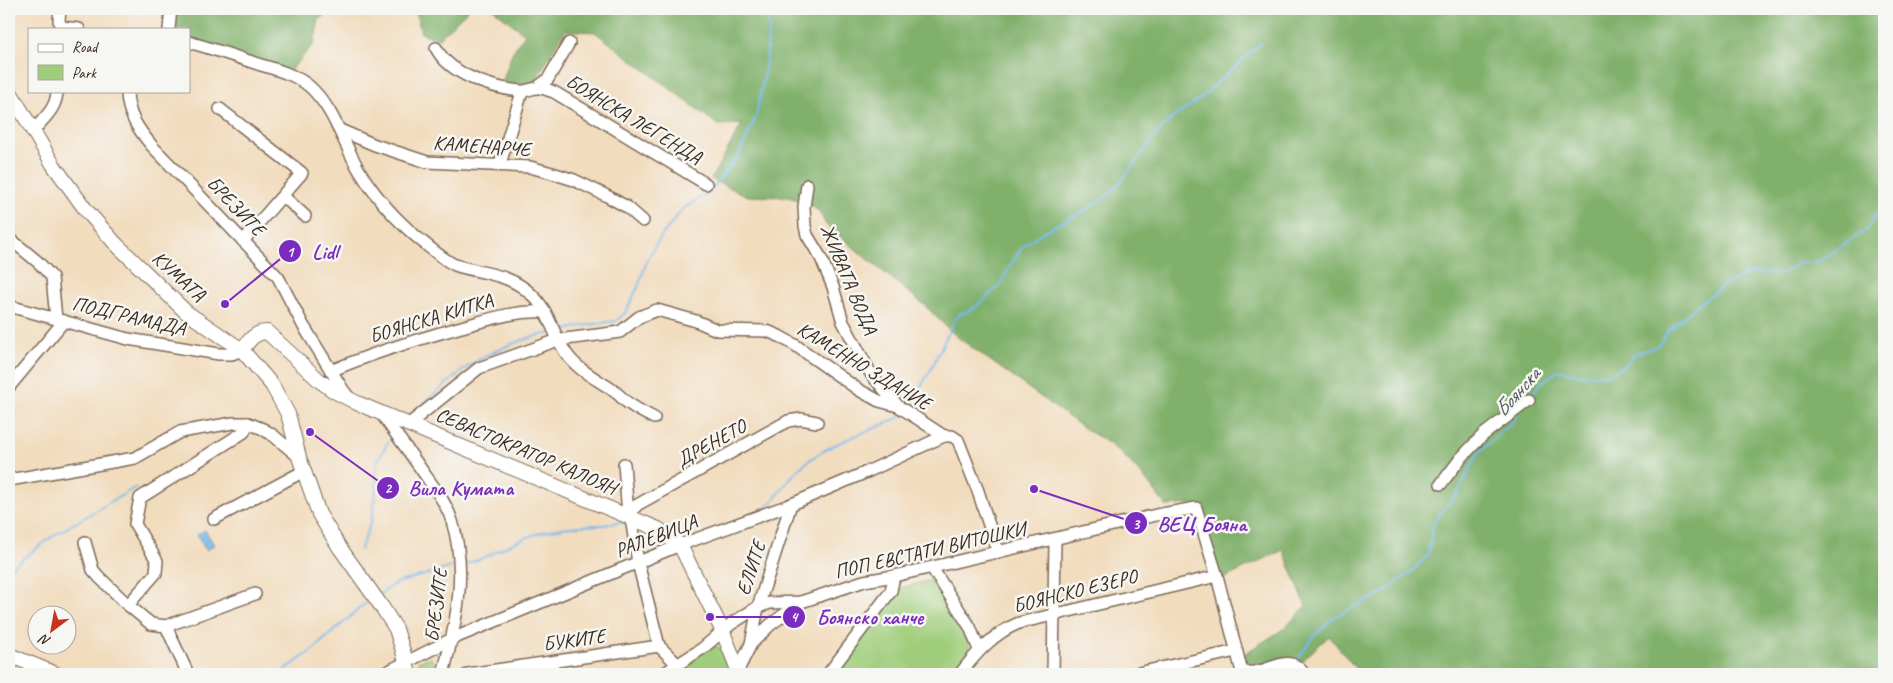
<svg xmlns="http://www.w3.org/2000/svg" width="1893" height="683" font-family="Caveat,sans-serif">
<rect width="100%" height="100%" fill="#f6f6f2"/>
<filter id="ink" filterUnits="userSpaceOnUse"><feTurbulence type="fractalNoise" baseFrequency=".02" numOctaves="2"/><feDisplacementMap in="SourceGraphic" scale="10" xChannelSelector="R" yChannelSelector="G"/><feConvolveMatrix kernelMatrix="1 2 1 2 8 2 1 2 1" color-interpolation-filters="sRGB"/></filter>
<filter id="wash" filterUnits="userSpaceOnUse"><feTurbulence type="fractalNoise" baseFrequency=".0096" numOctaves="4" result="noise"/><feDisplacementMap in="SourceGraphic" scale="20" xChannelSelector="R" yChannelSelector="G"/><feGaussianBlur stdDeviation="1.12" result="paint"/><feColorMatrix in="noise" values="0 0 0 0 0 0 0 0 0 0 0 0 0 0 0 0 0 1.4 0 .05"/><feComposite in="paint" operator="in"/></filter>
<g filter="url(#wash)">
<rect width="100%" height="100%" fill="#f2dcbe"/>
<g fill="#a0cd7b" stroke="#6e7c4c">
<path d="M 935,579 C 943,592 969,628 969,642 C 970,653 963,665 956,674 L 833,674 L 898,589 Z"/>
<path d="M 715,646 C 728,650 730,662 730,674 L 682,674 C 692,664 701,650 715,646 Z"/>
<path d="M 430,657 L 439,671 L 438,674 L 432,674 L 431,665 L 423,665 L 423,674 L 420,674 L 418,662 Z"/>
</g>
<g fill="#80b06b" stroke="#5e6d44">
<path d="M 171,9 L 333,9 L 319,19 L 314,44 L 287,74 L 189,42 L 189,29 L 169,29 Z"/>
<path d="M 415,9 L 469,9 L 438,39 L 421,33 Z"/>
<path d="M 493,9 L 1837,9 L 1840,12 L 1856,14 L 1860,9 L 1884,9 L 1884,674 L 1360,674 L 1329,636 L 1306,657 L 1301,664 L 1280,658 L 1247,670 L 1241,656 L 1285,628 L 1306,606 L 1283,550 L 1221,580 L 1193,504 L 1166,506 C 1144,477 1122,447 1088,431 L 956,336 L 923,304 L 826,225 L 819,211 L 805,202 L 788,197 L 748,196 L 711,179 L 742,124 L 718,125 L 595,32 L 565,30 L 532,86 L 501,86 L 512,53 L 525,34 Z"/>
</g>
<path fill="#76baec" stroke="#587285" d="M 205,530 L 214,545 L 206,550 L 197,535 Z"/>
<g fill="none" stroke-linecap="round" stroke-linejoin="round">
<g stroke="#76baec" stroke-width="2">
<path d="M 1879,9 L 1884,31"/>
<path d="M 559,332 L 581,326 L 616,321 L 625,313 L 638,287 L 648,258 L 662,235 L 683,209 L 710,191 L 739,155 L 756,117 L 765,70 L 769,29 L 767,9"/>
<path d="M 1530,397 L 1540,384 L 1558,370 L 1581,375 L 1611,374 L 1628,362 L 1634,354 L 1658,346 L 1668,331 L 1701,302 L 1725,285 L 1749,273 L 1781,274 L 1800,262 L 1814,264 L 1865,231 L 1884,203"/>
<path d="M 909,407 L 930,371 L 953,323 L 959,315 L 976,307 L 1000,285 L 1014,259 L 1024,245 L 1041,233 L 1086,210 L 1110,193 L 1123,179 L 1152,140 L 1171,119 L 1201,98 L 1261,43"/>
<path d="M 413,413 C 431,398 448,381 466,368 C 490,352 523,337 552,333"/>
<path d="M 764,509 C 779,497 787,479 802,466 C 831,441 868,433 902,416"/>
<path d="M 360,550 L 371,522 L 376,489 L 376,464 L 388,442"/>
<path d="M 465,564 C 481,561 496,551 511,544 C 543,529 566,526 601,525 C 609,525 617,521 624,523"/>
<path d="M 9,569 L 53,536 L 136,487"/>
<path d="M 380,594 L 396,583 L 455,566"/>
<path d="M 1296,661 L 1314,636 L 1332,619 L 1353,607 L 1382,594 L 1412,571 L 1428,555 L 1434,521 L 1457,494 L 1479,452 L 1508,426 L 1516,417"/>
<path d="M 279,674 L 310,652 L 360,608 L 370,600"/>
<path d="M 1286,674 L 1290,668"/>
</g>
</g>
</g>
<g filter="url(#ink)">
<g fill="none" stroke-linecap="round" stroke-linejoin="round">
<defs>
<g id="minor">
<path d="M 60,9 L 59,21 L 62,29"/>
<path d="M 62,27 L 79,29"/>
<path d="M 169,29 L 171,9"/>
<path d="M 189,42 C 213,49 237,57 261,65 C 278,70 296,75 309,86 C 334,108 343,143 359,170 C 376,198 399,223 424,243 C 434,251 444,260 455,265 C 482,274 510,273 532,295 C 549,310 553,335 566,353 C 577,370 597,379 614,391 C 620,395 624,401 631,405 C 638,410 646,414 654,418"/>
<path d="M 436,48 C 450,75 492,88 520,91 C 527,92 533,87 539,88 C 544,88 550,91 554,92 L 706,184"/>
<path d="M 538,87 L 548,79 L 569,43"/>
<path d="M 127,91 C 127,114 138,129 152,146 L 278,277 L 303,325 L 343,390 L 350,399"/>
<path d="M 220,109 L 302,173 L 243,241"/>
<path d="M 34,130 C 44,118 57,108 57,91"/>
<path d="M 340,130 L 375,145 L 427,162 L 530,167 L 552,173 L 574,180 L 607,196 L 627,207 L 643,221"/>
<path d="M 500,164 L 522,92"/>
<path d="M 807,185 L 804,207 L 805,226 L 807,235 L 821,258 L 833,287 L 843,322 L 871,374 L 898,406"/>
<path d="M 283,196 L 305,216"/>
<path d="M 9,238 L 38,262 L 52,277 L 56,319"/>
<path d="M 9,306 L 128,339 L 219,354 L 232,354 L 242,350"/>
<path d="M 331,371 C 372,353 415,340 458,328 C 487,320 514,310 545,312"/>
<path d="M 9,387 L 64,321"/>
<path d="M 381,413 C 394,432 408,450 421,469 C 432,485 446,502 452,521 C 468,572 456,624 443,674"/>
<path d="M 409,424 L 479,368 L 558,340 L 620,332 L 639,317 L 657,310 L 696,321 L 717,330 L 767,331 L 779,336 L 795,345 L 859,390 L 879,401 L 898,406 L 944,436 L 952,436 L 958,440 L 978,491 L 998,553"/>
<path d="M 624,464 L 628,515 L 632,524 L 638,563 L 659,646"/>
<path d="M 9,480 L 135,458 L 180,432 L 233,423 L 248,423 L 263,429 L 274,436 L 299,457"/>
<path d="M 1441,484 L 1461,458 L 1483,435 L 1529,400"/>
<path d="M 628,515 L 637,505 L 788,421 L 801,419 L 817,422"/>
<path d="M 214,519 L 304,471"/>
<path d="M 85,542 L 93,570 L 99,577 L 128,605 L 151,624 L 166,626 L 255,594"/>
<path d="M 932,568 L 970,627 L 979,650"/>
<path d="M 128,605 L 156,573 L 157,561 L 135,524 L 140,498 L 244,432 L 248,423"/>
<path d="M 166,626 L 188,674"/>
<path d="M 751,644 L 758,607 L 791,504"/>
<path d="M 738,670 L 751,644 L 770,625 L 801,602"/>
<path d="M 1242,672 C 1248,672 1253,673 1259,671 C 1275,668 1291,654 1304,674"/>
<path d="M 383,674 L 452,639 L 680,545 L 792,504 L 869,471 L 944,436"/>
<path d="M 468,674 L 659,646 L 678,665"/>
<path d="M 663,674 L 703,648 L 731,624 L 758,607 L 770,603 L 801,602 L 864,581 L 894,576 L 1156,515 L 1196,508 L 1217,576 L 1242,672"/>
<path d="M 828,674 L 891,591 L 894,576"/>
<path d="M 960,674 C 976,653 994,633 1019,623 L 1217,576"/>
<path d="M 1053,674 L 1055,539"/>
<path d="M 1134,674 L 1236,651"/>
</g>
<g id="major">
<path d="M 9,90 L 54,166 L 86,210 L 115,243 L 186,312 L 242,350 L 272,385 L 288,414 L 299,457 L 319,514 L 340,548 L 382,607 L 396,629 L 403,651 L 409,674"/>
<path d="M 242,350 C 249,341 254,332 267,332 L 320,381 L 334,391 L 357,403 L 658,529 L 680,545 L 723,632 L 738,670 L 737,674"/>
<path d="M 9,655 L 56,674"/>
</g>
</defs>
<use href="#minor" stroke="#7b6856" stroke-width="14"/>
<use href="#major" stroke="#7b6856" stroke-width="16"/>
<use href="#minor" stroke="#fff" stroke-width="11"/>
<use href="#major" stroke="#fff" stroke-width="14"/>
</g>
</g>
<g text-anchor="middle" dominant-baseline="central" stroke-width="5" stroke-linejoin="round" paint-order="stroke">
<g font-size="20" fill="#3b2a1e" stroke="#f6f6f2">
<text transform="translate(634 119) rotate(31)">БОЯНСКА ЛЕГЕНДА</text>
<text transform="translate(482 146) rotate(4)">КАМЕНАРЧЕ</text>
<text transform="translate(236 206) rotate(46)">БРЕЗИТЕ</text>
<text transform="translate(179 276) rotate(42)">КУМАТА</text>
<text transform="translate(849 279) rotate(67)">ЖИВАТА ВОДА</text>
<text transform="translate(129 316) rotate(13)">ПОДГРАМАДА</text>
<text transform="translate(431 318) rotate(-17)">БОЯНСКА КИТКА</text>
<text transform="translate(864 366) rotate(31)">КАМЕННО ЗДАНИЕ</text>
<text transform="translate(711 443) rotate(-29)">ДРЕНЕТО</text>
<text transform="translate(526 451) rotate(23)">СЕВАСТОКРАТОР КАЛОЯН</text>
<text transform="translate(656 536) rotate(-21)">РАЛЕВИЦА</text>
<text transform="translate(930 550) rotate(-13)">ПОП ЕВСТАТИ ВИТОШКИ</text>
<text transform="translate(751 568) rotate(-72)">ЕЛИТЕ</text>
<text transform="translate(1075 591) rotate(-14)">БОЯНСКО ЕЗЕРО</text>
<text transform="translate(436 605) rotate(-83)">БРЕЗИТЕ</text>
<text transform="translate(574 640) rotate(-8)">БУКИТЕ</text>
</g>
<g font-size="21" font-style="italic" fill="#4d555c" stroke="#f6f6f2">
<text transform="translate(1517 392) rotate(-49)">Боянска</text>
</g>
</g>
<path fill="none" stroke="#7b2cbf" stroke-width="2" d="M225 304L290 251M310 432L388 488M1034 489L1136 523M710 617L794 617"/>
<g fill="#7b2cbf" stroke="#f6f6f2" stroke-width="2">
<circle cx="225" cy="304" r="5"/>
<circle cx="310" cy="432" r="5"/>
<circle cx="1034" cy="489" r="5"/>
<circle cx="710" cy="617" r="5"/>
<circle cx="290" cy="251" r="12"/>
<circle cx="388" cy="488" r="12"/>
<circle cx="1136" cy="523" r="12"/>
<circle cx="794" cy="617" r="12"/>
</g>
<g font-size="15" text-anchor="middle" font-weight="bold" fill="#fff">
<text x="290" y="257">1</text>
<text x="388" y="493">2</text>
<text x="1136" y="529">3</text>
<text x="794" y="622">4</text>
</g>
<g font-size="21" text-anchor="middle" font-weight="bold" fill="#7b2cbf" stroke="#f6f6f2" stroke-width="5" stroke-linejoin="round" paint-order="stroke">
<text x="325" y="259">Lidl</text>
<text x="461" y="495">Вила Кумата</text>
<text x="1202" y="531">ВЕЦ Бояна</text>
<text x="870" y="624">Боянско ханче</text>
</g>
<rect width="1893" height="683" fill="none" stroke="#f6f6f2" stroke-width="30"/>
<rect x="28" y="28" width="162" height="65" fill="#f6f6f2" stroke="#aba49d"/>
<rect x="38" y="44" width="25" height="8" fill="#ffffff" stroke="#aba49d"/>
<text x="72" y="52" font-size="15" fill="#3b2a1e">Road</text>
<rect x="38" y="65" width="25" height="15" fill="#a0cd7b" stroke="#aba49d"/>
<text x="72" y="78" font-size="15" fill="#3b2a1e">Park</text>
<g transform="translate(52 630) rotate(212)"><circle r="24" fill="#f6f6f2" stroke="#aba49d"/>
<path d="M0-4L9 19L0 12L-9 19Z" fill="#c8321e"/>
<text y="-8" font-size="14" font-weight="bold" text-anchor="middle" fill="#3b2a1e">N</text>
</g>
</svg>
